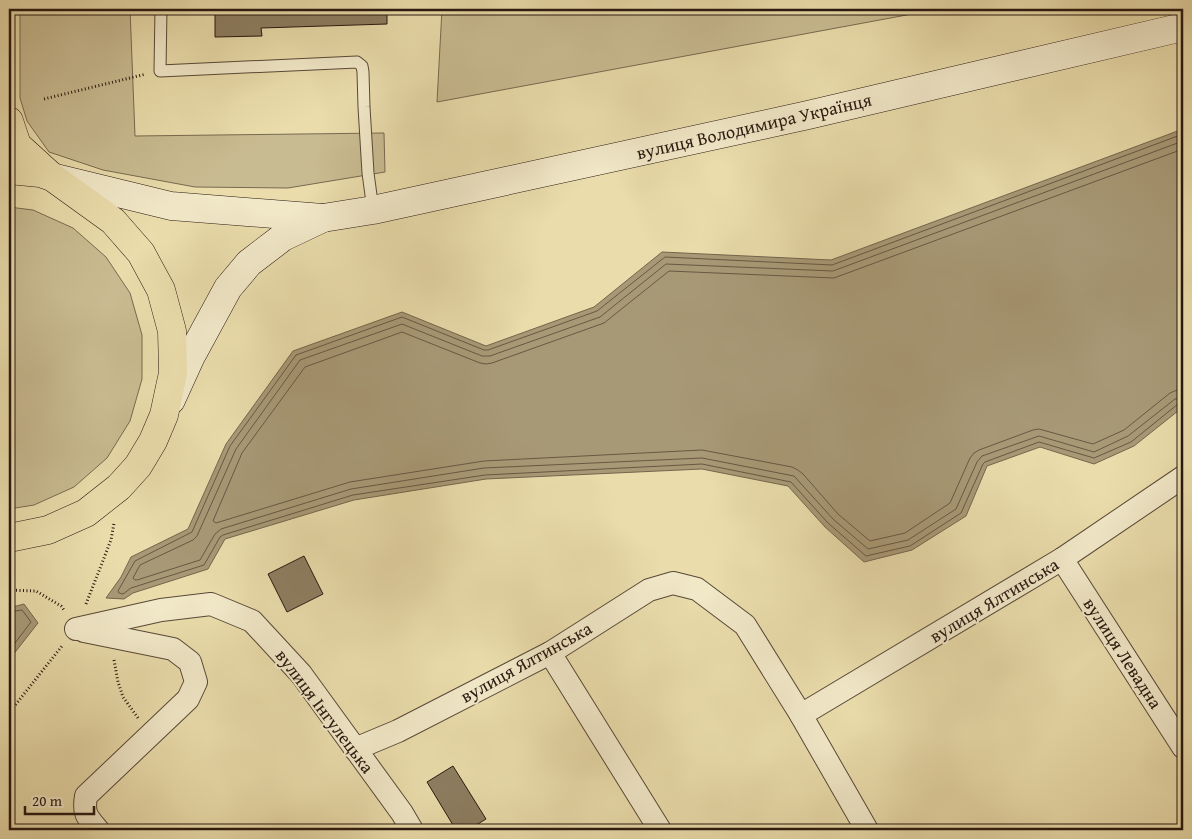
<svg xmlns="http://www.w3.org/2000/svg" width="1192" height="839" font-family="'Gentium Book Plus',serif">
<rect width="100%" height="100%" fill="#eadcab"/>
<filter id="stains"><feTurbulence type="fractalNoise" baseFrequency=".004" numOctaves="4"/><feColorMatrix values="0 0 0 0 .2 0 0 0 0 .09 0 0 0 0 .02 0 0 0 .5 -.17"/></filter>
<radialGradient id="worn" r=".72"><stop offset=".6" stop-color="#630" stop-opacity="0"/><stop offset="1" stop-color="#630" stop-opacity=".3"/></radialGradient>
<g fill="#c9bb91" stroke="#786a50">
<path d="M 20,9 L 130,9 L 135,136 L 384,133 L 385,172 L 288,188 L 195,187 L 103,170 L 49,152 L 27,121 L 20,98 Z"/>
<path d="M 442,9 L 939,9 L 437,102 Z"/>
<path d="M 9,207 L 33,210 L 73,228 L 106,257 L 130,293 L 142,335 L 142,379 L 130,421 L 107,458 L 74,487 L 34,505 L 9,509 Z"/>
</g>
<g fill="#a89976" stroke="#75654d">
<path d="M 1183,129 L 1183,407 L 1134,446 L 1094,464 L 1040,447 L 987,466 L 966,516 L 912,550 L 864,562 L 825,527 L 788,486 L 702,469 L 486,479 L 354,500 L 225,539 L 208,569 L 133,593 L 124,599 L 106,598 L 121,577 L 131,557 L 188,529 L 226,444 L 293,351 L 402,312 L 486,346 L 594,307 L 662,252 L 831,260 Z"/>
<path d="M 24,604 L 38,623 L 9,660 L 9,608 Z"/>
</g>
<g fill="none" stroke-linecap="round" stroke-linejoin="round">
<g stroke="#685843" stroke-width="1">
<path d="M 1183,134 L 832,265 L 665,257 L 597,311 L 488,350 L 484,350 L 402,317 L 296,355 L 230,446 L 192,532 L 135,561 L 118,591 L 119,593 L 123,594 L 131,588 L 204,565 L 220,537 L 223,535 L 353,495 L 485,475 L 702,464 L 791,482 L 828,523 L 866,556 L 910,546 L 961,513 L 983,464 L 985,462 L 1039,442 L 1094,458 L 1131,442 L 1178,404 L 1183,403"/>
<path d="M 1183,141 L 833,271 L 666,264 L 600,317 L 490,356 L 482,356 L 402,324 L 300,360 L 236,449 L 197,536 L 193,540 L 140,565 L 133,578 L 135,580 L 137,580 L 200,560 L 215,534 L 221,529 L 351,489 L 484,468 L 702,458 L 794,476 L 833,519 L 868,549 L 908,540 L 956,509 L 977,462 L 982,456 L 1039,436 L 1094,452 L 1128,436 L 1175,399 L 1183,397"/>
<path d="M 1183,149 L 834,278 L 669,271 L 604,323 L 492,363 L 486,364 L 480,363 L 402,332 L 305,367 L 242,453 L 213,521 L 216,523 L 350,482 L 484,461 L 702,450 L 792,467 L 798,470 L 803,474 L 838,514 L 870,541 L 905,533 L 950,503 L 970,458 L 974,453 L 979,450 L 1033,430 L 1039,429 L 1093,444 L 1124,430 L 1170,393 L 1177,390 L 1183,389"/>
<path d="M 9,612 L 22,610 L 31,622 L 9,651"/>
</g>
</g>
<g fill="#8d7e61" stroke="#281810">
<path d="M 215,9 L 387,9 L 387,24 L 261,28 L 262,36 L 215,37 Z"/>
<path d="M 304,556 L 323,594 L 287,612 L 268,574 Z"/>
<path d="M 453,766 L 486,819 L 468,830 L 456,830 L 427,782 Z"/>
</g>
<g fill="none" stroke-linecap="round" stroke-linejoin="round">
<defs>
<path id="lane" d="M 161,9 L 160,71 L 357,62 L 362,66 L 363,72 L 364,107 L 368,173 L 373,210"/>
<g id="street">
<path d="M 1062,559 L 1183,747"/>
<path d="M 76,629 L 161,610 L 211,604 L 252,621 L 301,674 L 402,813 L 412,830"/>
<path d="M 84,631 L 173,649 L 190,662 L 196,682 L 188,699 L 86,796 C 83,814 87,817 98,830"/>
<path d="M 550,653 L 660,830"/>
<path d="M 801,715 L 1062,559 L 1183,477"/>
<path d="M 355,749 L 398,731 L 550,653 L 649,590 L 673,583 L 697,589 L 745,625 L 801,715 L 867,830"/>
</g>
<g id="secondary">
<path d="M 52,177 L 171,206 L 323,218 L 373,210 L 808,115 L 1183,27"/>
<path d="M 171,400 L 191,356 L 228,288 L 249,263 L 283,237 L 323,218"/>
</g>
<g id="primary">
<path d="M 9,121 L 17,145 L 51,176"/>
<path d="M 9,170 L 40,173 L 52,177 L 113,221 L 141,253 L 161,290 L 172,331 L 173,373 L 164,415 L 153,441 L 138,466 L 119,487 L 86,513 L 48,530 L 9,538"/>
</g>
</defs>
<use href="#lane" stroke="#584937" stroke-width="13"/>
<use href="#street" stroke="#584937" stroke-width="24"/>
<use href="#secondary" stroke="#281810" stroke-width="29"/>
<use href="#primary" stroke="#281810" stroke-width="29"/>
<g stroke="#281810" stroke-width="3" stroke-dasharray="1 2.5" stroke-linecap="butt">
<path d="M 44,99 L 146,74"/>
<path d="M 9,590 L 36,591 L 61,606 L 64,610"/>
<path d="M 86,604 L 111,540 L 114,523"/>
<path d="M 114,660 L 118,682 L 123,697 L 138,718"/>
<path d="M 9,713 L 62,646"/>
</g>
<use href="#lane" stroke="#f1e8c8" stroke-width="11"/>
<use href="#street" stroke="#f1e8c8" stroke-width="22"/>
<use href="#secondary" stroke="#f1e8c8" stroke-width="28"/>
<use href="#primary" stroke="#eadcab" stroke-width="28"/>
</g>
<g text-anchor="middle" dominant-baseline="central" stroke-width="4" stroke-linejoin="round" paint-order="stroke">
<g font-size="18" fill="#281810" stroke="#f1e8c8">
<text transform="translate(754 126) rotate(-13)">вулиця Володимира Українця</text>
<text transform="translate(994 600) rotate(-31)">вулиця Ялтинська</text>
<text transform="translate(1123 653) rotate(57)">вулиця Левадна</text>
<text transform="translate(526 662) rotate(-29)">вулиця Ялтинська</text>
<text transform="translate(325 711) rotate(53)">вулиця Інгулецька</text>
</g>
</g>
<rect width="1192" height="839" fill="none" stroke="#eadcab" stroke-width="30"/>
<rect x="10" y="10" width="1172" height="819" fill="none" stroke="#281810" stroke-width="2.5"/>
<rect x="15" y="15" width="1162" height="809" fill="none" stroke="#281810"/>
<path d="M25 806v8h69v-8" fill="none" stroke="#281810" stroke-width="2.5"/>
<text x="32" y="806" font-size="15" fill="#281810" stroke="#f1e8c8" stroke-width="4" paint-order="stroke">20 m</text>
<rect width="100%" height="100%" filter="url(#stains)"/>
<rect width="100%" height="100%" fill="url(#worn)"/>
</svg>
